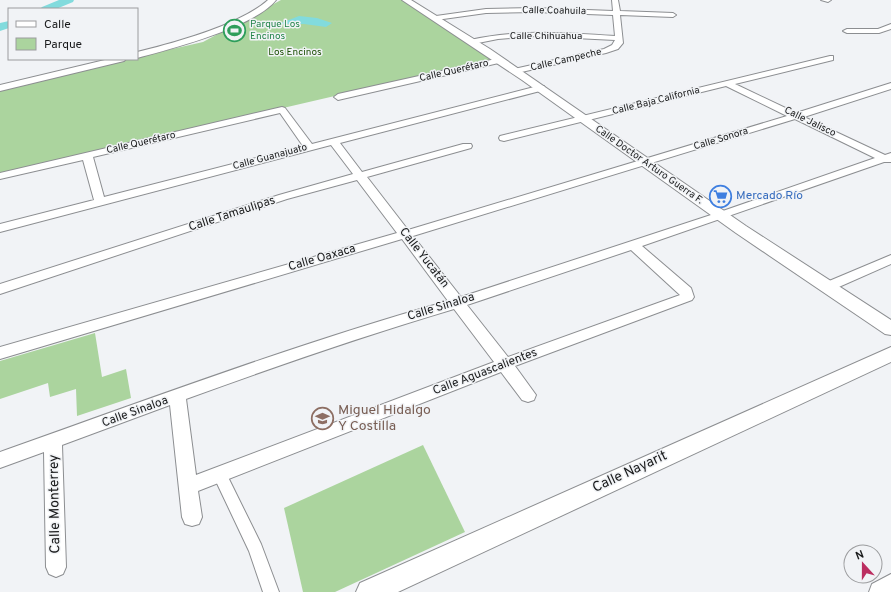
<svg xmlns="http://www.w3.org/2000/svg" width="891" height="592" font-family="Overpass,sans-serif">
<rect width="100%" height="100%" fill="#f1f3f6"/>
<g fill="#abd49e">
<path d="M 281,0 L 403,0 L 494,59 L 0,174 L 0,89 L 129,59 L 137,59 L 137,57 L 203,42 Z"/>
<path d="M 95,333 L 102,377 L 126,369 L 131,398 L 77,416 L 76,389 L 50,397 L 48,383 L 0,399 L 0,361 Z"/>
<path d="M 423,445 L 465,532 L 335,592 L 303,592 L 284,508 Z"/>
</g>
<path fill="#82dbdd" d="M 299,16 L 317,18 L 332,23 L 326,27 L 304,24 L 280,24 L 281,23 Z"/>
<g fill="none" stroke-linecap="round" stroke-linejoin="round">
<g fill="#82dbdd" fill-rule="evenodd">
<path d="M 59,0 L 74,0 L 73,2 L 56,9 L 40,9 L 42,7 Z"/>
<path d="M 9,21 L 9,28 L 0,31 L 0,23 Z"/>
</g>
<defs>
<path id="pedestrian" d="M 220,469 L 225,471 L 261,544 L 279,592 L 263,592 L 249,551 L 213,475 L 215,471 Z"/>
<g id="minor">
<path d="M 612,0 L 618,0 L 620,11 L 673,13 L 676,15 L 673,17 L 620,15 L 623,43 L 618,49 L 606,53 L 517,73 L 514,73 L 513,71 L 514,69 L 604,49 L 612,45 L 615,40 L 535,36 L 498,39 L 473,44 L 469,42 L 470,40 C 518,29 566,33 615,36 L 613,15 L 535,12 L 486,13 L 436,20 L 433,18 L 436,16 L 486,9 L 535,8 L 613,11 Z"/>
<path d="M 821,0 L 831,0 L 828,2 Z"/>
<path d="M 891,24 L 891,29 L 879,33 L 847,33 L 843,31 L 847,29 L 878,29 Z"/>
<path d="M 830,56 L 833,56 L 833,60 L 735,84 L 796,113 L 891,83 L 891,89 L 804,117 L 885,155 L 891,153 L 891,162 L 884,162 L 642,246 L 691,288 L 694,297 L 692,300 L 515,366 L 536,395 L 534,400 L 528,402 L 522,400 L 501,372 L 198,491 L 202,517 L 199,524 L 192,526 L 185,524 L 182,517 L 170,405 L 62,445 L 66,567 L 63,574 L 56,577 L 49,574 L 46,567 L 44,452 L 0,468 L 0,452 C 149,399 296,344 448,301 L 402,239 L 0,359 L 0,347 L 397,233 L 357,180 L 287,199 L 0,294 L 0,284 L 279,195 L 353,174 L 331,145 L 0,232 L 0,224 L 94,200 L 83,160 L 0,179 L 0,173 L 282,107 L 285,108 L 312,144 L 538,86 L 544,86 L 545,88 L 544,90 L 340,143 L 362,172 L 463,144 L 471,144 L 472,146 L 471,148 L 367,177 L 408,230 L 787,116 L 726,86 L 504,141 L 500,140 L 499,138 L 500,136 ZM 280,113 L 303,146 L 104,197 L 93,157 ZM 795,119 L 875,158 L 717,213 L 461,297 L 413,236 ZM 631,250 L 680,295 L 508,357 L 467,305 ZM 454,309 L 494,362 L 196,475 L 186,399 C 274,367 363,336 454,309 Z"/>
<path d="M 500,58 L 504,60 L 503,62 L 338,100 L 334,97 L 338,94 Z"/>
<path d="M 891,255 L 891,264 L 832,290 L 827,292 L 822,290 L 820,287 L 822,284 Z"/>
<path d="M 891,574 L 891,592 L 869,592 L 872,584 Z"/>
</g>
<g id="tertiary">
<path d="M 268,0 L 276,0 C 255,27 171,49 137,58 L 137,52 C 174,43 240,25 268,0 Z"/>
<path d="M 402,0 L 411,0 L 490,49 L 746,226 L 891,320 L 891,335 L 885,334 L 736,233 L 522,80 Z"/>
<path d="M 109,59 L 126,59 L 124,61 L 0,91 L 0,85 Z"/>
<path d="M 891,347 L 891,362 L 398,592 L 356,592 L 360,583 Z"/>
</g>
</defs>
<use href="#pedestrian" stroke="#8c8e91" stroke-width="2"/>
<use href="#minor" stroke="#8c8e91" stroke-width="2"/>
<use href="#tertiary" stroke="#8c8e91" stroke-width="2"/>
<use href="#pedestrian" fill="#fff" fill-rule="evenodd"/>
<use href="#minor" fill="#fff" fill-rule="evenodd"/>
<use href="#tertiary" fill="#fff" fill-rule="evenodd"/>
</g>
<defs>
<symbol id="stadium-ring" viewBox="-11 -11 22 22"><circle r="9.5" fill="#f1f3f6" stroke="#2e9e5b" stroke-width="1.5"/><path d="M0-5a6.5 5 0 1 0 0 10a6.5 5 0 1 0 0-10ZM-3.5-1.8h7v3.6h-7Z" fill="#2e9e5b"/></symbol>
<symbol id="supermarket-ring" viewBox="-11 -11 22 22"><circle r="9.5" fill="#f1f3f6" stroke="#3f7fe0" stroke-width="1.5"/><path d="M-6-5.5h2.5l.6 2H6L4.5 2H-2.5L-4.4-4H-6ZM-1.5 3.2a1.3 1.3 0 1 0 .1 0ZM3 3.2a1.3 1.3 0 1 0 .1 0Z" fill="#3f7fe0"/></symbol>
<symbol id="school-ring" viewBox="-11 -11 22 22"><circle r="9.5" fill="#f1f3f6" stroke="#8d6e63" stroke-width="1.5"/><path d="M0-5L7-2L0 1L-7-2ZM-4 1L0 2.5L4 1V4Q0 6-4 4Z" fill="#8d6e63"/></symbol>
</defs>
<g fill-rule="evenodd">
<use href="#stadium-ring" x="222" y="18" width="25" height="25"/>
<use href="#supermarket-ring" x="708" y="184" width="25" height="25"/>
<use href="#school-ring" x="310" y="406" width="25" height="25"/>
</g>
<g text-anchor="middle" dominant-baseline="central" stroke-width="3" stroke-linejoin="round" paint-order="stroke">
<g font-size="10" fill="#191a1b" stroke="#f1f3f6">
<text transform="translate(554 11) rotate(1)">Calle Coahuila</text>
<text x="546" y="36">Calle Chihuahua</text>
<text transform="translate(566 60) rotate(-13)">Calle Campeche</text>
<text transform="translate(454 71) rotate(-13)">Calle Querétaro</text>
<text transform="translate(656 101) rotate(-14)">Calle Baja California</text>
<text transform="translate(810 122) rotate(26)">Calle Jalisco</text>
<text transform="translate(721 139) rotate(-17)">Calle Sonora</text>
<text transform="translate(141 143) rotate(-13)">Calle Querétaro</text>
<text transform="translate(270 157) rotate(-15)">Calle Guanajuato</text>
<text transform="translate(649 165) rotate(35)">Calle Doctor Arturo Guerra F.</text>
</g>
<g font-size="10" fill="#27864d" stroke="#f1f3f6" text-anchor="start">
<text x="250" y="24">Parque Los<tspan x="250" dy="12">Encinos</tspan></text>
</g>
<g font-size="10" fill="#1f5208" stroke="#f1f3f6">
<text x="295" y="52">Los Encinos</text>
</g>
<g font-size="12" fill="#366cbe" stroke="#f1f3f6" text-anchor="start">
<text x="736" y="196">Mercado Río</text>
</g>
<g font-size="12" fill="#191a1b" stroke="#f1f3f6">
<text transform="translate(232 214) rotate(-18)">Calle Tamaulipas</text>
<text transform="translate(322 258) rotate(-16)">Calle Oaxaca</text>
<text transform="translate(424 258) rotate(52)">Calle Yucatán</text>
<text transform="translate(441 307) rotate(-17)">Calle Sinaloa</text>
<text transform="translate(485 372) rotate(-21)">Calle Aguascalientes</text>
<text transform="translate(135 412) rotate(-20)">Calle Sinaloa</text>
</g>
<g font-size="14" fill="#785e54" stroke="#f1f3f6" text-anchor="start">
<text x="338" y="410">Miguel Hidalgo<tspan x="338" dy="16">Y Costilla</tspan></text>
</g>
<g font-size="14" fill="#191a1b" stroke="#f1f3f6">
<text transform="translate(630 472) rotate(-25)">Calle Nayarit</text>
<text transform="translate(55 504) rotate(-91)">Calle Monterrey</text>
</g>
</g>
<rect x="8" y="8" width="130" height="52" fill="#f1f3f6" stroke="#9b9c9e"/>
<rect x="16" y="21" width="20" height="6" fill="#ffffff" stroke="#9b9c9e"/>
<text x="44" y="28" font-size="12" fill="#191a1b">Calle</text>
<rect x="16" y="38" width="20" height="12" fill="#abd49e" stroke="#9b9c9e"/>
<text x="44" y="48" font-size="12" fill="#191a1b">Parque</text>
<g transform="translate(863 564) rotate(339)"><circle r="19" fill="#f1f3f6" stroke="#9b9c9e"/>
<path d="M0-3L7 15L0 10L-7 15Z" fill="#bb2d60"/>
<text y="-6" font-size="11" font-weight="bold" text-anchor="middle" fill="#191a1b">N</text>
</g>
</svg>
